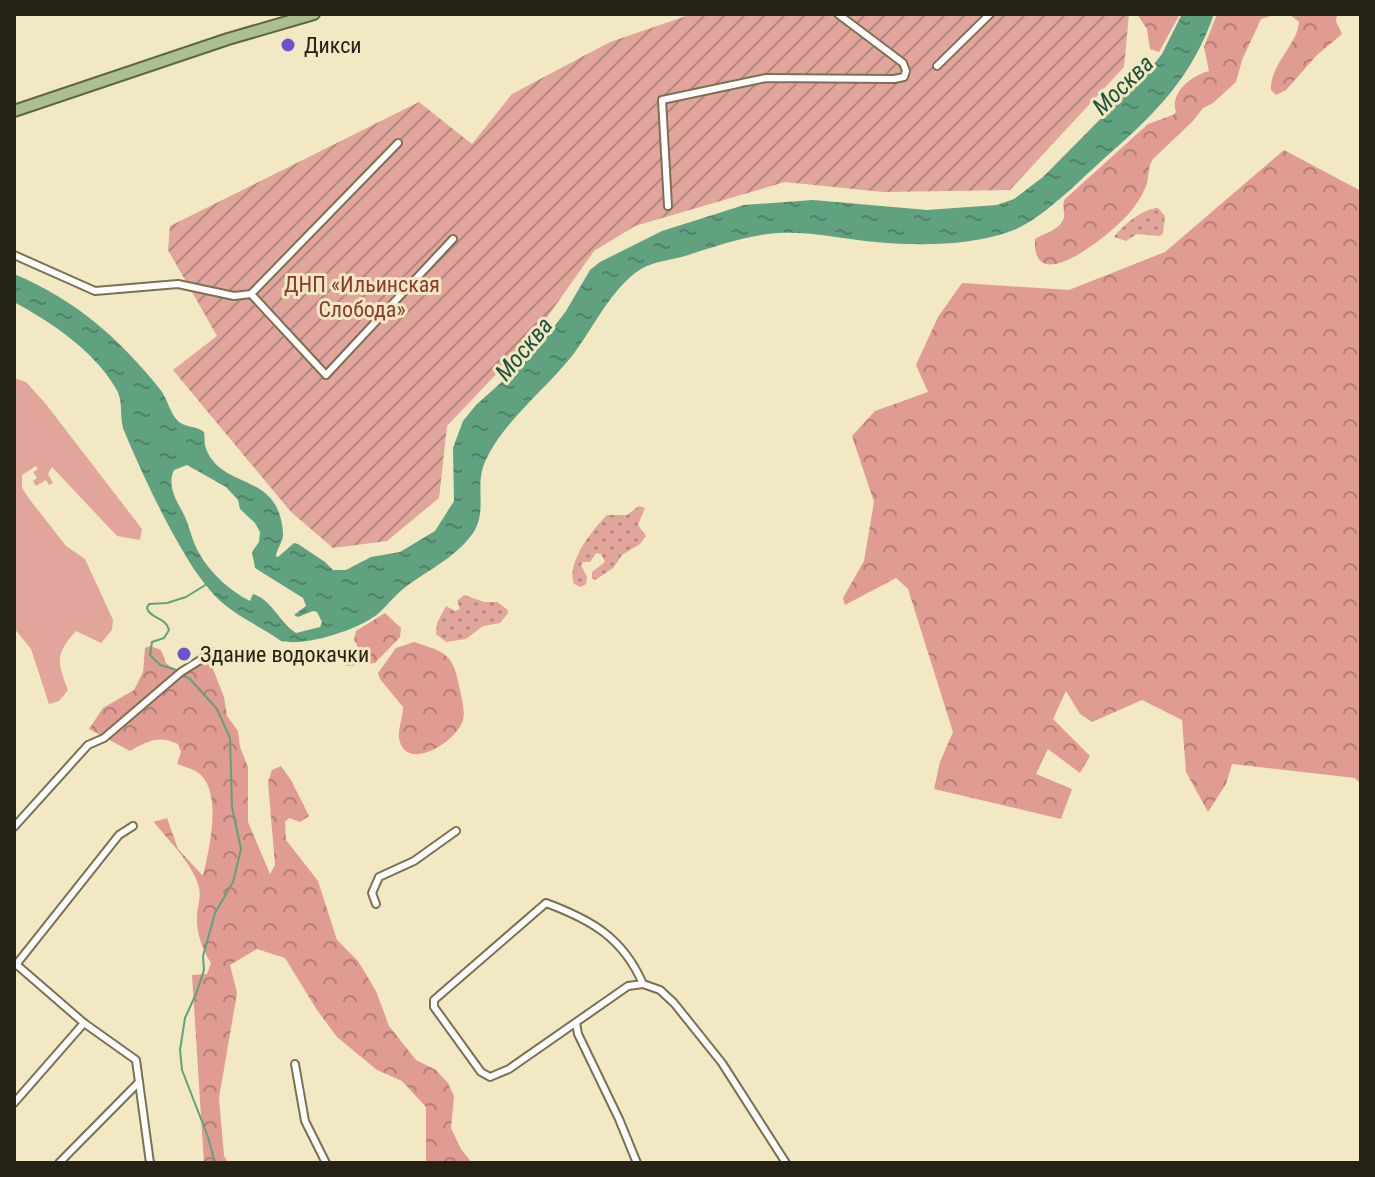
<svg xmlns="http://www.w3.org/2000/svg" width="1375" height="1177" font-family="'Roboto Condensed',sans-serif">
<defs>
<pattern id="grass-dots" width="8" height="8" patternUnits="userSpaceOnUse" patternTransform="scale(2)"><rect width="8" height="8" fill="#e1a59c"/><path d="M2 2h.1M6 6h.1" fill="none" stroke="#b6867e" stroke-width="1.8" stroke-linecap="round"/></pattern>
<pattern id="forest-crowns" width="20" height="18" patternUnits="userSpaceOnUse" patternTransform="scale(2)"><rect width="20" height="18" fill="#e09b92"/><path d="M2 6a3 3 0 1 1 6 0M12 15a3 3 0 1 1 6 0" fill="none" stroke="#b57e76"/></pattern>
<pattern id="garden-furrows" width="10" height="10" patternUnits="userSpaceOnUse" patternTransform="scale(2)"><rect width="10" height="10" fill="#e1a59c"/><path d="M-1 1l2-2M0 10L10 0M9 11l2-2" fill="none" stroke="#b6867e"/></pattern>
<pattern id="water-ripples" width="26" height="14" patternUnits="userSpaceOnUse" patternTransform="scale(2)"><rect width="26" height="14" fill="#60a17f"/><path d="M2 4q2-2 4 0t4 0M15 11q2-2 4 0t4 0" fill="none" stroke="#4f8367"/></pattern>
</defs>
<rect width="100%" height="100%" fill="#f2e8c3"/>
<g fill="url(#grass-dots)">
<path d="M 1158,208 L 1165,216 L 1163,233 L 1160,236 L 1137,234 L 1126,241 L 1114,237 C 1123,225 1142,209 1158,208 Z"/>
<path d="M 639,506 L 645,508 L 638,525 L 646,536 L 640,544 L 622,555 L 613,568 L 595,580 L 592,579 L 592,572 L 605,562 L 601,554 L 596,553 L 590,562 L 583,562 L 581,565 L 587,577 L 586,584 L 581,587 L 574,584 C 566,563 592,530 607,515 L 627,515 Z"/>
<path d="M 464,595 L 484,602 L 497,602 L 508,610 L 508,613 L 500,623 L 483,626 L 466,639 L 446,642 L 436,634 L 437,623 L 446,606 L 455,611 L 460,609 L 457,601 Z"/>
</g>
<g fill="url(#forest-crowns)">
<path d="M 1137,14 L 1180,14 L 1159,52 L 1150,49 L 1147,29 Z"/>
<path d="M 1217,14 L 1277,14 L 1261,19 L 1242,60 L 1236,82 L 1213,103 L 1203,108 L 1193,121 L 1153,159 C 1148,167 1149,174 1147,183 C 1144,193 1138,202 1131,211 C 1118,228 1031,303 1035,239 C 1044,233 1058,231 1063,220 C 1066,214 1062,208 1064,200 L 1148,124 L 1173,115 L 1176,112 C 1169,92 1193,75 1209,71 L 1204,47 Z"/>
<path d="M 1289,14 L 1337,14 L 1336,21 L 1342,34 L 1317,55 L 1286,90 L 1276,95 L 1271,90 C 1270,64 1298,44 1299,22 Z"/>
<path d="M 1284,150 L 1361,191 L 1361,784 L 1355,778 L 1232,764 L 1226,784 L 1208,812 L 1186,772 L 1182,720 L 1142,700 L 1092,722 L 1080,714 L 1066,691 L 1053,719 L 1090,756 L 1080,773 L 1048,749 L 1036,774 L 1072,789 L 1061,819 L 934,789 L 940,762 L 953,732 L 908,589 L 896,578 L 845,605 L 843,598 L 864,561 L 874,502 L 852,436 L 875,411 L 928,392 L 916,365 L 938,317 L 962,283 L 1069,290 L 1165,252 Z"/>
<path d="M 385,613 L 401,628 L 400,637 L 375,663 L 346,666 L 347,659 L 361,652 L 354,640 L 356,631 Z"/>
<path d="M 414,642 C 448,653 453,654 460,690 C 462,700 465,710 463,720 C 457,742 405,774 399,738 C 398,728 403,717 403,707 L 380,679 L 378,673 L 396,648 Z"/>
<path d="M 150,646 L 161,650 L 166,663 L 175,670 L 202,655 L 211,664 L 224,697 L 227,716 L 238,731 L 240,747 L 248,767 L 248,822 L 270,874 L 275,865 L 268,782 L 272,770 L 281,766 L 291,780 L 309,816 L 300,822 L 289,818 L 285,822 L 286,840 L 318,881 L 337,940 L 358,961 L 376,991 L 389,1026 L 416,1060 L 436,1070 L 448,1083 L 454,1096 L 451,1128 L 461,1149 L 472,1163 L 426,1163 L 426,1107 L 402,1081 L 377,1070 L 337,1037 L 317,1010 L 285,958 L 257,949 L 230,965 L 237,993 L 219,1098 L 224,1156 L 228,1163 L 204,1163 L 192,975 L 207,974 L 211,963 C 202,949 196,932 197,915 C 198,904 202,895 198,884 C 191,862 168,840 154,822 L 167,818 L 178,849 L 203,876 C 209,850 222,796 201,775 C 195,769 185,767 177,764 L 181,752 L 178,744 C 158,735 148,741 130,751 L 89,729 L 103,708 L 134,690 L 143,672 L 145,648 Z"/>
</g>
<path fill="#e1a59c" d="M 14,378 L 26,382 L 45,403 L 142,529 L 140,540 L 117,536 L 52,467 L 48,474 L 53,483 L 49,485 L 46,480 L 36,486 L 33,481 L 37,478 L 33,472 L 38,469 L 36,466 L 22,475 L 22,488 L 30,500 L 66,546 L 85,559 L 113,620 L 112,630 L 101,643 L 76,631 C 55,654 57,662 68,690 L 59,701 L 49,704 L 31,649 L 14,628 Z"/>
<path fill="url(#garden-furrows)" d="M 692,14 L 1129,14 L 1124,67 L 1010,190 L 883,192 L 785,182 L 635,226 L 594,251 L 538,330 L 447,426 L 439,498 L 387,541 L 333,548 L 291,512 L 173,370 L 217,336 L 168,250 L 170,226 L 419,102 L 472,144 L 512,94 L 610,42 Z"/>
<path fill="url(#water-ripples)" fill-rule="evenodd" d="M 1182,14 L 1214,14 C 1192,77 1157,112 1108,155 C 1083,177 1041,221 1011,231 C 971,246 918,246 876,242 C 843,239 811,231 778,233 C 747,235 717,246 688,255 C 673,260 654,261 641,269 C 611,288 593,329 572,356 C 545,390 498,426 483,467 C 476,489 487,512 473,533 C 458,555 432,568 411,583 C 399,591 390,602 380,612 C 362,629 305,647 281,641 C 263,628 242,619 225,605 C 211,594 196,573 187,558 C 163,518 143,476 125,433 C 118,417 125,402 115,387 C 92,349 52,323 14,302 L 14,274 C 74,299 118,337 159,388 C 167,397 169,411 177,420 C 184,428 195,425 204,432 C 205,439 204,445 207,451 C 224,490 279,472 283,533 C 284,540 277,548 276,556 L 278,557 L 294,543 L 298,544 L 325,562 L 333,570 L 346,570 L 371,557 L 400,552 L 435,531 L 454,501 L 453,448 L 463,421 L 476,405 L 534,353 L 566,311 L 590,270 L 600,262 L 662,231 L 744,205 L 813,200 L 927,210 L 997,205 L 1014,199 L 1043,177 L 1150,69 L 1162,54 ZM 187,465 L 226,487 L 238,500 L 240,509 L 255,523 L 260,532 L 259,542 L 252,552 L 255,568 L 303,598 L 306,606 L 294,615 L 298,617 L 313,611 L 317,612 L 322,622 L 320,627 L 296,633 C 279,622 272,600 253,594 L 250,601 C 230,591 210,573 199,553 C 193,543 190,529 185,517 C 178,502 166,487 174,470 Z"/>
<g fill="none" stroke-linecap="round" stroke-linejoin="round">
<path stroke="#60a17f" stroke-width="2" d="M 207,584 L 186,597 L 167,603 L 149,604 L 147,608 C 150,619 166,617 169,630 L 164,638 L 152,642 L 150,655 L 160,665 L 174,669 L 190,679 L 217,709 L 230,738 L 232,807 L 241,849 L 233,882 L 215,913 L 203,956 L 204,970 L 196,994 L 185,1018 L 180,1050 L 182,1070 L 208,1137 L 215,1163"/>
<defs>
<g id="street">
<path d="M 937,66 L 990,14"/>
<path d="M 398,143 L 251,294 L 326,375 L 453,239"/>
<path d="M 668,206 L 662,100 L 766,78 L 894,79 L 904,77 L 906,71 L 903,63 L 838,14"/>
<path d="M 14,255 L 95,291 L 178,284 L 234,296 L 251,294"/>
<path d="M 14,827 L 88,745 L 104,738 L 181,672 L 213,652"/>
<path d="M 376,904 L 372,893 L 379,877 L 414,861 L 456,831"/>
<path d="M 17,965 L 84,1023 L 136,1060 L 150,1163"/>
<path d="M 15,966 L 119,835 L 133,826"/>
<path d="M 643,984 C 623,938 592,920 546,903 L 434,1000 L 434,1007 L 481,1072 L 490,1077 L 509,1069 L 628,986 L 643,984 L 660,990 L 674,1003 L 722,1063 L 786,1163"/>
<path d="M 576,1023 L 578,1034 L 619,1119 L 637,1163"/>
<path d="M 295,1064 L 305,1121 L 326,1163"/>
<path d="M 14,1103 L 84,1023"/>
<path d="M 59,1163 L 139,1082"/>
</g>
<path id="primary" d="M 14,111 L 228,39 L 314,14"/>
</defs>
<use href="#street" stroke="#7b7150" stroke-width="10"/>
<use href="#primary" stroke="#5a6c36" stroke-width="14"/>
<use href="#street" stroke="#fff" stroke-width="6"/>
<use href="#primary" stroke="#adbf92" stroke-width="10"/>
</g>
<g fill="#6c53cd" stroke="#f2e8c3" stroke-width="3">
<circle cx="288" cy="45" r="8"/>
<circle cx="184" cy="654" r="8"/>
</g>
<g text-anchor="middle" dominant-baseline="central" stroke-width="6" stroke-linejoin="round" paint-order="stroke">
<g font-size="22" fill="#252114" stroke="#f2e8c3" text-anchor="start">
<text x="304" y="45">Дикси</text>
<text x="200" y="654">Здание водокачки</text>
</g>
<g font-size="22" fill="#8c3932" stroke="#f2e8c3">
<text x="362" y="284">ДНП «Ильинская<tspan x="362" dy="25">Слобода»</tspan></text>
</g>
<g font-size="24" font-style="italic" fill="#1e5139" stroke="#f2e8c3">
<text transform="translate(1123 85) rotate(-44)">Москва</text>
<text transform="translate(524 349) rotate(-50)">Москва</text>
</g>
</g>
<rect width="1375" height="1177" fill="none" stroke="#252114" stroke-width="32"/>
</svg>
